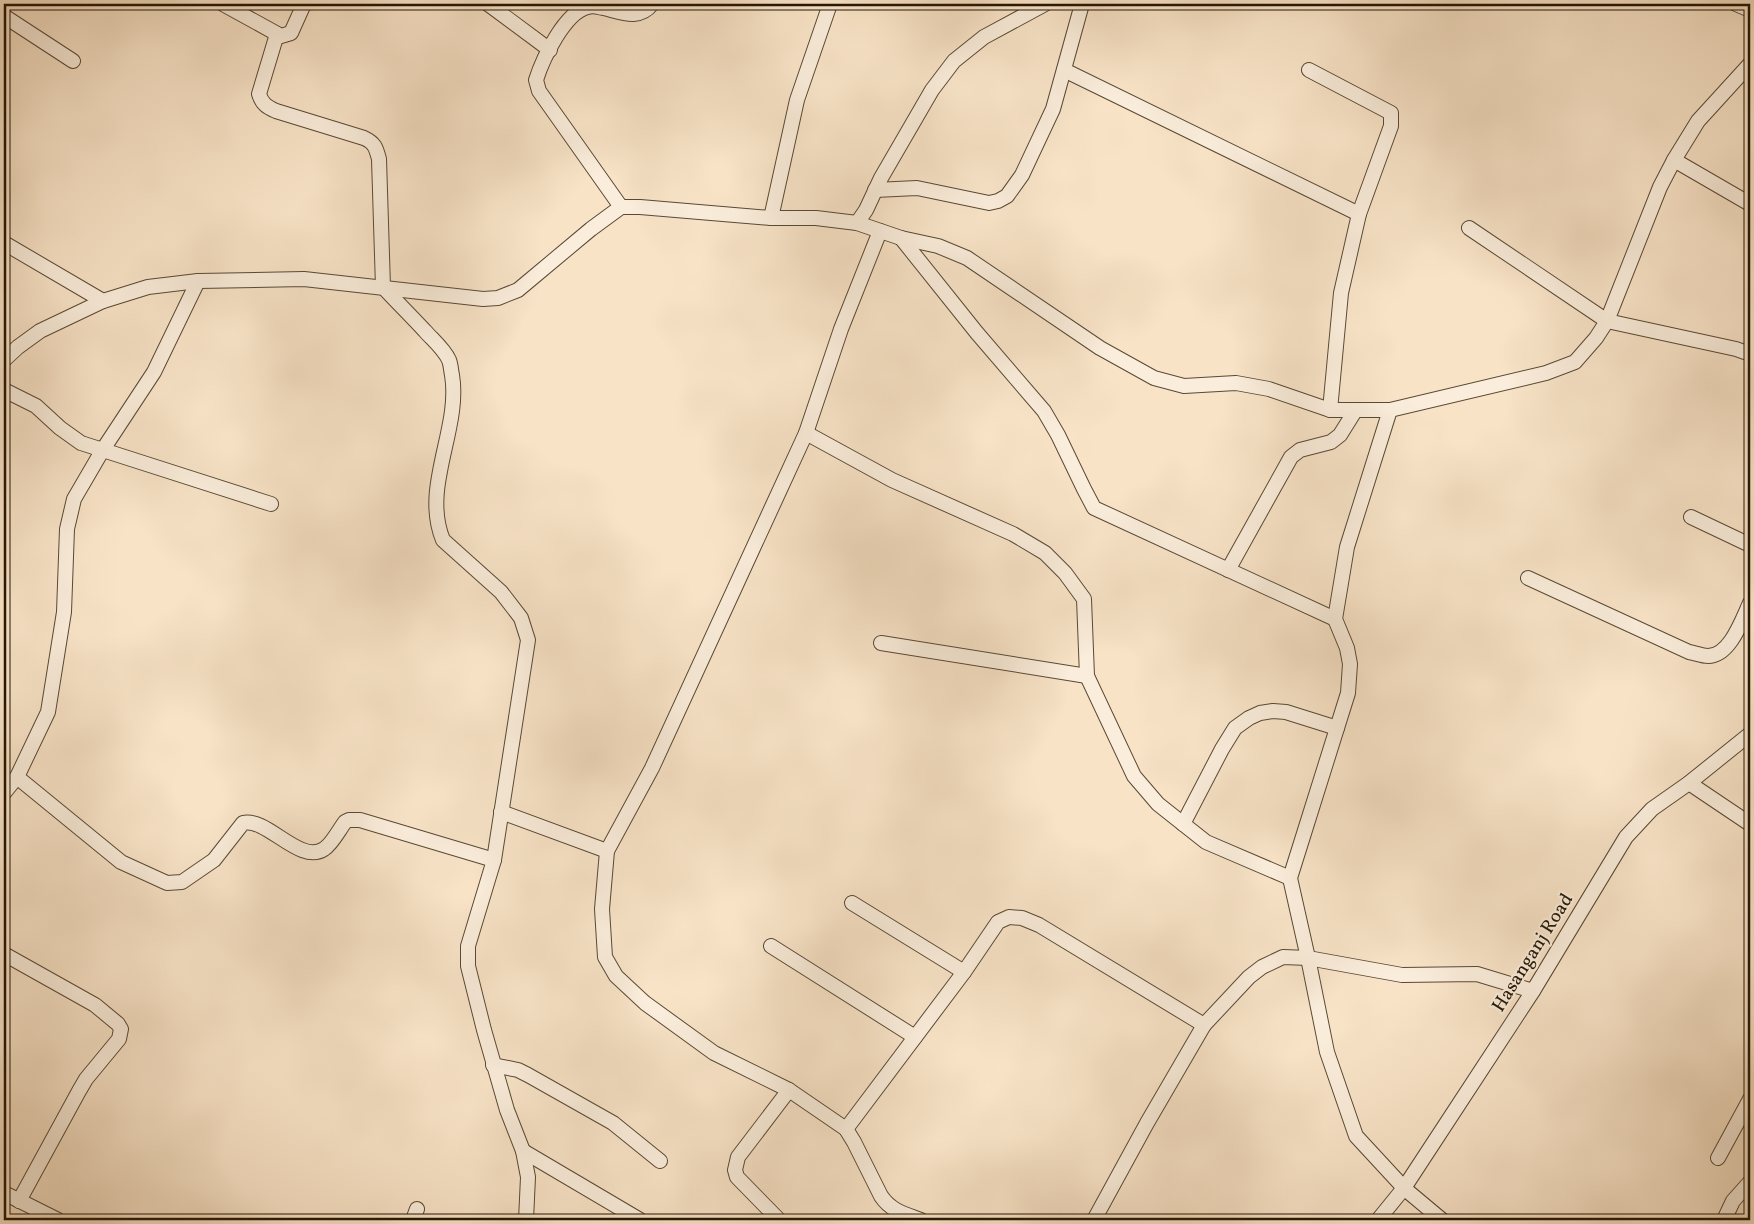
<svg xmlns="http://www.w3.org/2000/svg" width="1754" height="1224" font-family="Vollkorn,serif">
<rect width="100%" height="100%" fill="#f8e3c7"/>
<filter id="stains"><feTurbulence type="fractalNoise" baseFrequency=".004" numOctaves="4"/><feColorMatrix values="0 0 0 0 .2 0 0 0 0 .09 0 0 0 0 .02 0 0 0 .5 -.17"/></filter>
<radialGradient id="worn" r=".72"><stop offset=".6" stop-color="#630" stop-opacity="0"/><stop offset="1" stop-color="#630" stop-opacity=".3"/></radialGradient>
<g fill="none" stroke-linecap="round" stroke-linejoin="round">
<defs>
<g id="street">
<path d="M 223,4 L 281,36 L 291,33 L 304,4"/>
<path d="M 488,4 L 550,50"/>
<path d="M 1736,4 L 1750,10"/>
<path d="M 4,16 L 73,61"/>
<path d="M 277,34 L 259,94 C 262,104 267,107 276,111 L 364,138 C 375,143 376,148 379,159 L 383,287 C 397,302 411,316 425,331 C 433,340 444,349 449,360 C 451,365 451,371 452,375 C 461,429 421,487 443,540 L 501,592 L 521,618 L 528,640 L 494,860 L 468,946 L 468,966 L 484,1030 L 507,1110 L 523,1151 L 528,1177 L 526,1220"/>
<path d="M 1064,70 L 1359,214"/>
<path d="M 1309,70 L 1391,113 L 1391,126 L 1359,214 L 1341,293 L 1330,410"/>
<path d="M 1674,160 L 1750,204"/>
<path d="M 875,190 L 917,188 L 989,203 L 998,201 L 1007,196 L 1022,175 L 1053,109 L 1082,4"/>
<path d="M 621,207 L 539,91 L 536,80 C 543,58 565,12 588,7 C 593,5 598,7 603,8 C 621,12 639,21 652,4"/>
<path d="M 771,218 L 797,100 L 830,4"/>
<path d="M 857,223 L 866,210 L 881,178 L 932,90 L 954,61 L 984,37 L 1045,4"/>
<path d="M 1469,228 L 1607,321 L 1736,349 L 1750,354"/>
<path d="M 880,231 L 841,329 L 806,433 L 652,768 L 607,851 L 602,909 L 605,957 L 616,976 L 645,1003 L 714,1053 L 789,1090 L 846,1129 L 854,1142 L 881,1196 C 891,1211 905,1214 921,1220"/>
<path d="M 901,238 L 977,333 L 1044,411 L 1058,435 L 1084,489 L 1094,508 L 1335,619"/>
<path d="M 4,243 L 103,301"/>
<path d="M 4,360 L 18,347 L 40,331 L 103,301 L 148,287 L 198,281 L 304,279 L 483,299 L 498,298 L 518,290 L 591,229 L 621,207 L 640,207 L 771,218 L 816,218 L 857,223 L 901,238 L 938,246 L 967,258 L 1100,348 L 1154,378 L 1184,386 L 1236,383 L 1269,389 L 1330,410 L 1390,410 L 1546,373 L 1575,362 L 1596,338 L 1607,321 L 1660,187 L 1674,160 L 1698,121 L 1750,64"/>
<path d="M 4,390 L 36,406 L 60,428 L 81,443 L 271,504"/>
<path d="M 1390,410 L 1347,547 L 1335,619 L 1347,648 L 1350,664 L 1348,693 L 1290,878 L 1308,958 L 1327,1052 L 1356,1136 L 1405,1189 L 1442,1220"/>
<path d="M 806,433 L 892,480 L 1013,534 L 1045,553 L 1065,573 L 1084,599 L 1087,676 L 1134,776 L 1158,804 L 1206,842 L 1290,878"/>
<path d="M 1691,517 L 1750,545"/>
<path d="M 1228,570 L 1291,457 L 1300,450 L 1331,442 L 1340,435 L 1355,411"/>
<path d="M 1528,578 L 1689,652 C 1695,653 1702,656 1708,656 C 1730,656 1742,620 1750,603"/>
<path d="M 881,643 L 1087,676"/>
<path d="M 17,777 L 121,862 L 167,883 L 182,882 L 214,860 L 243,823 C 267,817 300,865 324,849 C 332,844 339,830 345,822 L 349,820 L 360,820 L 494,860"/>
<path d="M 1689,783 L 1750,824"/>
<path d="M 4,793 L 17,777 L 48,712 L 64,612 L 67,529 L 74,499 L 102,451 L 154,372 L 198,281"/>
<path d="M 501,812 L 607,851"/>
<path d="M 1183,824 L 1222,749 L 1235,728 L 1249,718 L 1260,713 L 1273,711 L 1286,712 L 1337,728"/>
<path d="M 852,903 L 964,972"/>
<path d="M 771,946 L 915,1037"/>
<path d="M 4,954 L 95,1005 L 118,1024 L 121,1029 L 119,1039 L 86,1079 L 79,1091 L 19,1201"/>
<path d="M 493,1065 L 518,1070 L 528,1075 L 613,1123 L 660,1161"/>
<path d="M 846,1129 L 964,972 L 998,922 L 1009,917 L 1022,918 L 1039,925 L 1204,1025"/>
<path d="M 523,1151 L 640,1220"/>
<path d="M 1718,1158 L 1750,1099"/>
<path d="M 4,1193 L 58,1220"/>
<path d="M 413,1220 L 417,1209"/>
<path d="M 779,1220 L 737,1177 L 735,1170 L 738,1157 L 789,1090"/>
<path d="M 1094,1220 L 1147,1123 L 1204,1025 L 1249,977 L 1262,967 L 1283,957 L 1308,958 L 1402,975 L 1477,974 L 1533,991"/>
<path d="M 1378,1220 L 1404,1188 L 1533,991 L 1626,837 L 1652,809 L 1689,783 L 1750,734"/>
<path d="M 1724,1220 L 1733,1201 L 1750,1182"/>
</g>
</defs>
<use href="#street" stroke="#594935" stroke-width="16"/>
<use href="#street" stroke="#faeddb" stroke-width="14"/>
</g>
<g text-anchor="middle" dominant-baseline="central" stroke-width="4.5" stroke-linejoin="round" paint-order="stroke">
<g font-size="19" fill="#241604" stroke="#faeddb">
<text transform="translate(1533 953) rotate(-58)">Hasanganj Road</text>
</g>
</g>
<rect width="1754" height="1224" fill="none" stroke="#f8e3c7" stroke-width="20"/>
<rect x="5" y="5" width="1744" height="1214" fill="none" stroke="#241604" stroke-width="2.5"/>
<rect x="10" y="10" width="1734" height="1204" fill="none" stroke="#241604"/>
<rect width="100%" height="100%" filter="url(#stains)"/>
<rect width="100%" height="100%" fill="url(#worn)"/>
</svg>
